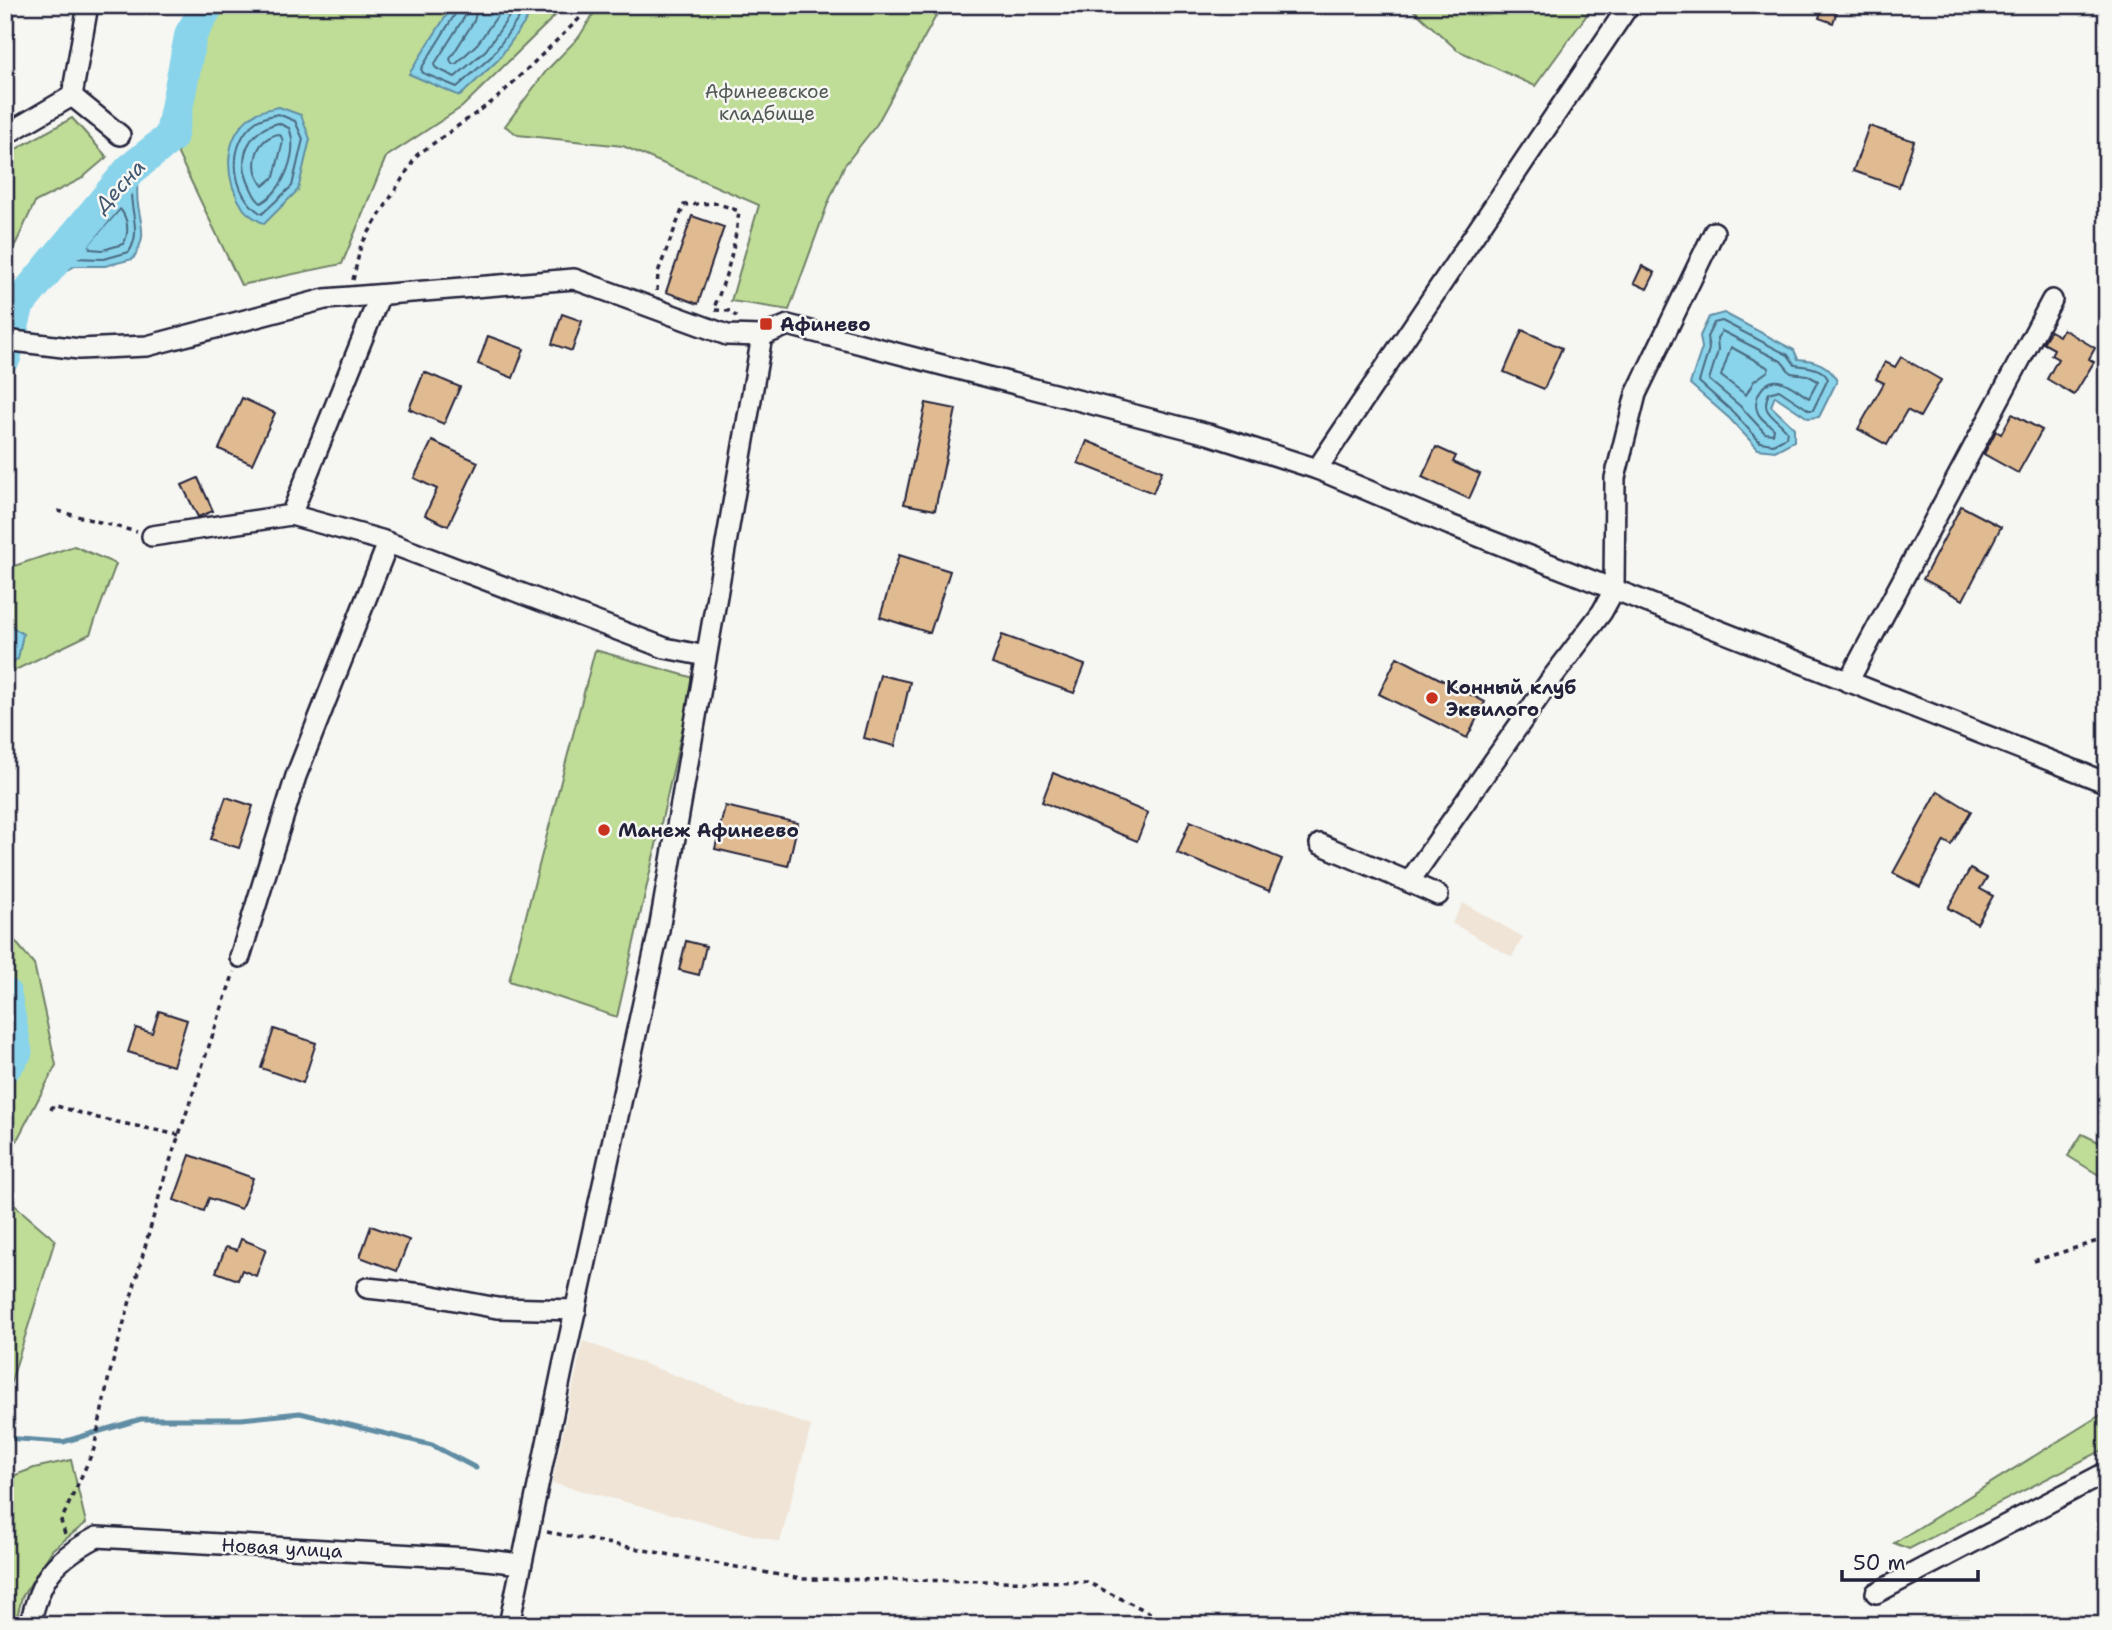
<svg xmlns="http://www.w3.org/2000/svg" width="2112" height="1630" font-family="'Shantell Sans',sans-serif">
<rect width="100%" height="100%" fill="#f6f6f2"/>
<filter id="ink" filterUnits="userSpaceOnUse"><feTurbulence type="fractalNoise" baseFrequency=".0143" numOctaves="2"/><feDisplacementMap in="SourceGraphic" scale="14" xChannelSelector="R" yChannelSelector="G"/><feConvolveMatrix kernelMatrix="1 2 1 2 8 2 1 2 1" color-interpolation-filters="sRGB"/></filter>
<g filter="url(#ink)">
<g fill="#efe4d5">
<path d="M 1463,903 L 1523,937 L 1512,957 L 1452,923 Z"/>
<path d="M 583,1341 L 811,1426 L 780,1542 L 552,1483 Z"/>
</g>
<g fill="#bfdd96" stroke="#708068" stroke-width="2">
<path d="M 218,5 L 566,5 L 462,107 L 386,157 L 342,264 L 241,285 L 178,154 L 200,33 Z"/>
<path d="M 599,5 L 942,5 L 877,124 L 844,166 L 828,203 L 789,310 L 731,301 L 759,205 L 623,146 L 518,135 L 505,126 L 547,70 L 579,37 Z"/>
<path d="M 1408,5 L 1594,5 L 1535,86 L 1457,50 Z"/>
<path d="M 72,118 L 107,157 L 81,179 L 35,202 L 5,267 L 5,208 L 11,189 L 5,172 L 5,155 Z"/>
<path d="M 74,546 L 116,564 L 90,634 L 5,675 L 5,569 Z"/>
<path d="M 595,650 L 694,678 L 617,1017 L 509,981 Z"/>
<path d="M 5,929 L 34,964 L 56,1065 L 5,1163 Z"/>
<path d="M 2082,1134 L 2107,1146 L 2107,1180 L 2068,1156 Z"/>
<path d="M 5,1197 L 55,1240 L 5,1401 Z"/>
<path d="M 2107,1411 L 2107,1448 L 1909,1549 L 1894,1543 Z"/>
<path d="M 71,1460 L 86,1523 L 53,1549 L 22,1597 L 15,1625 L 5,1625 L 5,1479 L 34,1468 Z"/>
</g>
<g fill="#89d4ea" stroke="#608da4" stroke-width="2">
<path d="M 453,5 L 537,5 L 498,60 L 460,96 L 409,74 Z"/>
<path d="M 279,107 L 301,115 L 310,139 L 298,190 L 264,224 C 258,220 247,215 243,208 C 224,179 222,137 253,115 C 260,110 271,109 279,107 Z"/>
<path d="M 138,165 C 138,178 136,192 138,205 C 142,230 147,236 133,259 L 105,266 L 75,266 L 29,292 L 130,170 Z"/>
<path d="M 1724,313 L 1794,350 L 1798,359 C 1816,360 1829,365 1837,381 L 1819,417 L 1808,418 L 1775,396 L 1771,406 L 1794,428 L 1794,441 L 1775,451 L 1758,449 L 1729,418 L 1690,384 L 1702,348 L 1700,336 L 1709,317 Z"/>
<path d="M 5,622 L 23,634 L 18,659 L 5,665 Z"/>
</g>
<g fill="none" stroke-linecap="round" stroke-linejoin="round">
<g stroke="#4b6981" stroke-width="2">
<path d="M 458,5 L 457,11 L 421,69 L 423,73 L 457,87 L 492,56 L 528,5"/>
<path d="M 467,5 L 465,16 L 434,65 L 436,68 L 455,77 L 486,50 L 517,5"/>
<path d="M 478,5 L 474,21 L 450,59 L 452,64 L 456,64 L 478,43 L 505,5"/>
<path d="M 278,114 L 295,121 L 303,139 L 292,186 L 262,214 C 231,196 225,143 257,121 C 263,117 271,116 278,114 Z"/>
<path d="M 278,123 L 289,128 C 299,152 284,190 261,203 C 254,198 253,192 249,184 C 237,156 248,131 278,123 Z"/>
<path d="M 277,134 L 281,136 L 283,141 L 274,177 L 263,186 C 249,168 254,141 277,134 Z"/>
<path d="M 127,187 L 131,189 C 130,212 142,232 129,252 L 104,259 L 71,258 L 70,253 Z"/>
<path d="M 120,209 C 128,218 130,234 123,244 L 103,250 L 90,249 L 89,244 Z"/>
<path d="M 1722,321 L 1788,355 L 1795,365 C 1807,367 1822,367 1828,379 L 1813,410 L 1809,410 L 1779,390 L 1769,393 C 1759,414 1776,416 1787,431 L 1786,437 L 1773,444 L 1760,442 L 1734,413 L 1699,382 L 1709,349 L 1707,337 L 1714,323 Z"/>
<path d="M 1722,331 L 1781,361 L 1791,373 L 1807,375 L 1818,381 L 1809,398 C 1800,393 1790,383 1779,381 C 1764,378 1751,400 1758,413 C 1761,420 1769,424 1774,429 L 1773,434 L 1765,433 L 1740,406 L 1709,380 L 1718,351 L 1717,338 Z"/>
<path d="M 1731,347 L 1769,368 L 1768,371 L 1754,381 L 1746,395 L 1721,376 Z"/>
</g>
<path stroke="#608da4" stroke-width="5" d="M 5,1438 L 63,1442 L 141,1419 L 241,1419 L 300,1413 L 432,1445 L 476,1468"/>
<g stroke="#89d4ea" stroke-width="33">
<path d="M 5,356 L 18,305 L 130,170 L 171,137 L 191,34 L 208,5"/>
<path d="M 5,994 L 16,1052 L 5,1067"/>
</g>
</g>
<g fill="#e0bb91" stroke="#22223b" stroke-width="2">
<path d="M 1823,5 L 1839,5 L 1833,23 L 1819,18 Z"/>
<path d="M 1869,126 L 1914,141 L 1899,187 L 1853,171 Z"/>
<path d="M 692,216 L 724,227 L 698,304 L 666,292 Z"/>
<path d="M 1642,266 L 1655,273 L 1647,289 L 1634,283 Z"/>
<path d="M 562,314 L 582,321 L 572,351 L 552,344 Z"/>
<path d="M 2063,329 L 2095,348 L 2089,359 L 2094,362 L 2074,395 L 2047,379 L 2058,359 L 2051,355 L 2054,349 L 2043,343 L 2050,331 L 2059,336 Z"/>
<path d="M 1522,330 L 1562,348 L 1544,389 L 1504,372 Z"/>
<path d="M 488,336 L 524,349 L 513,378 L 478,364 Z"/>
<path d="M 1901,357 L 1941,380 L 1920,417 L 1907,410 L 1887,445 L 1858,429 L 1884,383 L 1876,379 L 1885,362 L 1895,367 Z"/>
<path d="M 424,372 L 460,387 L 444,424 L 409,409 Z"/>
<path d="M 242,398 L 275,413 L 252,464 L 219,449 Z"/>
<path d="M 926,403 L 956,409 L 935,510 L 904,504 Z"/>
<path d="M 2012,414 L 2042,430 L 2018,473 L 1984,454 L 1996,431 L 2001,434 Z"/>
<path d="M 432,441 L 478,462 L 448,526 L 425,515 L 437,489 L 414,478 Z"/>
<path d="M 1087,441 L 1162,471 L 1153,493 L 1078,463 Z"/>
<path d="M 1436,447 L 1456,456 L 1453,462 L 1480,474 L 1469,499 L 1422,477 Z"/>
<path d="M 198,478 L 213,511 L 198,517 L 182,485 Z"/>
<path d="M 1961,506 L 2001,527 L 1963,600 L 1923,579 Z"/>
<path d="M 899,555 L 950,571 L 930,633 L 880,617 Z"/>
<path d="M 1002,635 L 1085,665 L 1074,693 L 992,664 Z"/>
<path d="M 1397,657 L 1485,702 L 1467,738 L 1379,694 Z"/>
<path d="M 880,675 L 910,682 L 895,746 L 864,738 Z"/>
<path d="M 1053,773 L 1148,813 L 1137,841 L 1042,802 Z"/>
<path d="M 1938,791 L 1971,811 L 1951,845 L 1944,841 L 1920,887 L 1893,873 Z"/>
<path d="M 226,797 L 253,806 L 239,848 L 211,839 Z"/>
<path d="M 725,806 L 798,823 L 788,866 L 715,849 Z"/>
<path d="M 1190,821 L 1282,859 L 1269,891 L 1177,853 Z"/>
<path d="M 1970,869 L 1987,878 L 1980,889 L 1993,896 L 1977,924 L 1948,908 Z"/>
<path d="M 686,941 L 706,946 L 699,975 L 679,970 Z"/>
<path d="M 159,1011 L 187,1020 L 173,1066 L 128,1052 L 136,1028 L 152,1033 Z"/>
<path d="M 274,1029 L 316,1043 L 303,1083 L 261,1068 Z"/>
<path d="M 190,1155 L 253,1178 L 241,1209 L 209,1198 L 204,1211 L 174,1200 Z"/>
<path d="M 371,1226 L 409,1240 L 397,1271 L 360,1257 Z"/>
<path d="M 241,1239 L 266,1249 L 256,1276 L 242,1270 L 238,1280 L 216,1272 L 226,1247 L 237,1250 Z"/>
</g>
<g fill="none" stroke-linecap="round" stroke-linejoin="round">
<defs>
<g id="minor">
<path d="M 72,96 L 120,135"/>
<path d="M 5,135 L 72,96 L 88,5"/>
<path d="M 5,340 L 79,349 L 147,346 L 325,299 L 574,279 L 727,335 L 762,336 L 788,325 L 1208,434 L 1317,469 L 1450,525 L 2107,783"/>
<path d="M 1317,469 L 1629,5"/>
<path d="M 291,515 L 381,540 L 665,648 L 706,656"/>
<path d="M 152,536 L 291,515 L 380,295"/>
<path d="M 1848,682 L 2052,300"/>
<path d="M 1320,844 L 1409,882"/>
<path d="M 1438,895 L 1409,882 L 1552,678 L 1602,612 L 1614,590 L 1615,478 L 1636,394 L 1714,232"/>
<path d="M 240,957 L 296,776 L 388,543"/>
<path d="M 367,1288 L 423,1294 L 497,1308 L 576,1310"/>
<path d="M 1876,1593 L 2107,1472"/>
<path d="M 30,1625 C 40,1577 54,1560 97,1537 L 468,1558 L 521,1564"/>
<path d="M 509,1625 L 563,1366 L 659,930 L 762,336"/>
</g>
</defs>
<use href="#minor" stroke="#22223b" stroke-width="24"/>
<g stroke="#22223b" stroke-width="3.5" stroke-dasharray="5 5" stroke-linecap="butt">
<path d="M 353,280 L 361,245 L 417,155 L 496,99 L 580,18"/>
<path d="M 657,291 L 658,272 L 684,205 L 716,203 L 739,211 C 735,247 727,277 713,310"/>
<path d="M 715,310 L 730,311 L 737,317"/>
<path d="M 58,511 L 137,532"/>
<path d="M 51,1110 L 53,1105 L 98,1118 L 179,1135"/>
<path d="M 2034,1261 L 2107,1238"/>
<path d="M 547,1532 L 801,1579 L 1087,1582 L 1175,1625"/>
<path d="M 65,1534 L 61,1521 L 94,1449 L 109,1376 L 164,1179 L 234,972"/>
</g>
<use href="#minor" stroke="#f6f6f2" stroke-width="19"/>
</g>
</g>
<g fill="#c8321e" stroke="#f6f6f2" stroke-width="2.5">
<rect x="759" y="317" width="14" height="14" rx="3.5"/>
<circle cx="1432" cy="698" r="7"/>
<circle cx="604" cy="830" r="7"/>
</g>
<g text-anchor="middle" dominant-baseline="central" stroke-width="5" stroke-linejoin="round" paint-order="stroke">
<g font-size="19" fill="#515a56" stroke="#f6f6f2">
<text x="767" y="91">Афинеевское<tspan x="767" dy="22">кладбище</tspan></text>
</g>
<g font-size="19" font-weight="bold" fill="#22223b" stroke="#f6f6f2" text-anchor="start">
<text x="780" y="324">Афинево</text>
<text x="1446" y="687">Конный клуб<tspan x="1446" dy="22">Эквилого</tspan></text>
<text x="618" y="830">Манеж Афинеево</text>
</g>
<g font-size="19" fill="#22223b" stroke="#f6f6f2">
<text transform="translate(282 1548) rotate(3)">Новая улица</text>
</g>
<g font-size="21" font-style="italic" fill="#415770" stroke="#f6f6f2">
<text transform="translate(120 186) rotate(-47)">Десна</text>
</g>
</g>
<rect width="2112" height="1630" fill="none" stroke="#f6f6f2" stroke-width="28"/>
<rect x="14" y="14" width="2084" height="1602" fill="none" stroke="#22223b" stroke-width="2.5" filter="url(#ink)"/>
<path d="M1842 1570v10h136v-10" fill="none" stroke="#22223b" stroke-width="3.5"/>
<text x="1853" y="1570" font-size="21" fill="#22223b" stroke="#f6f6f2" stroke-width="5" paint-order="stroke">50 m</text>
</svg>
